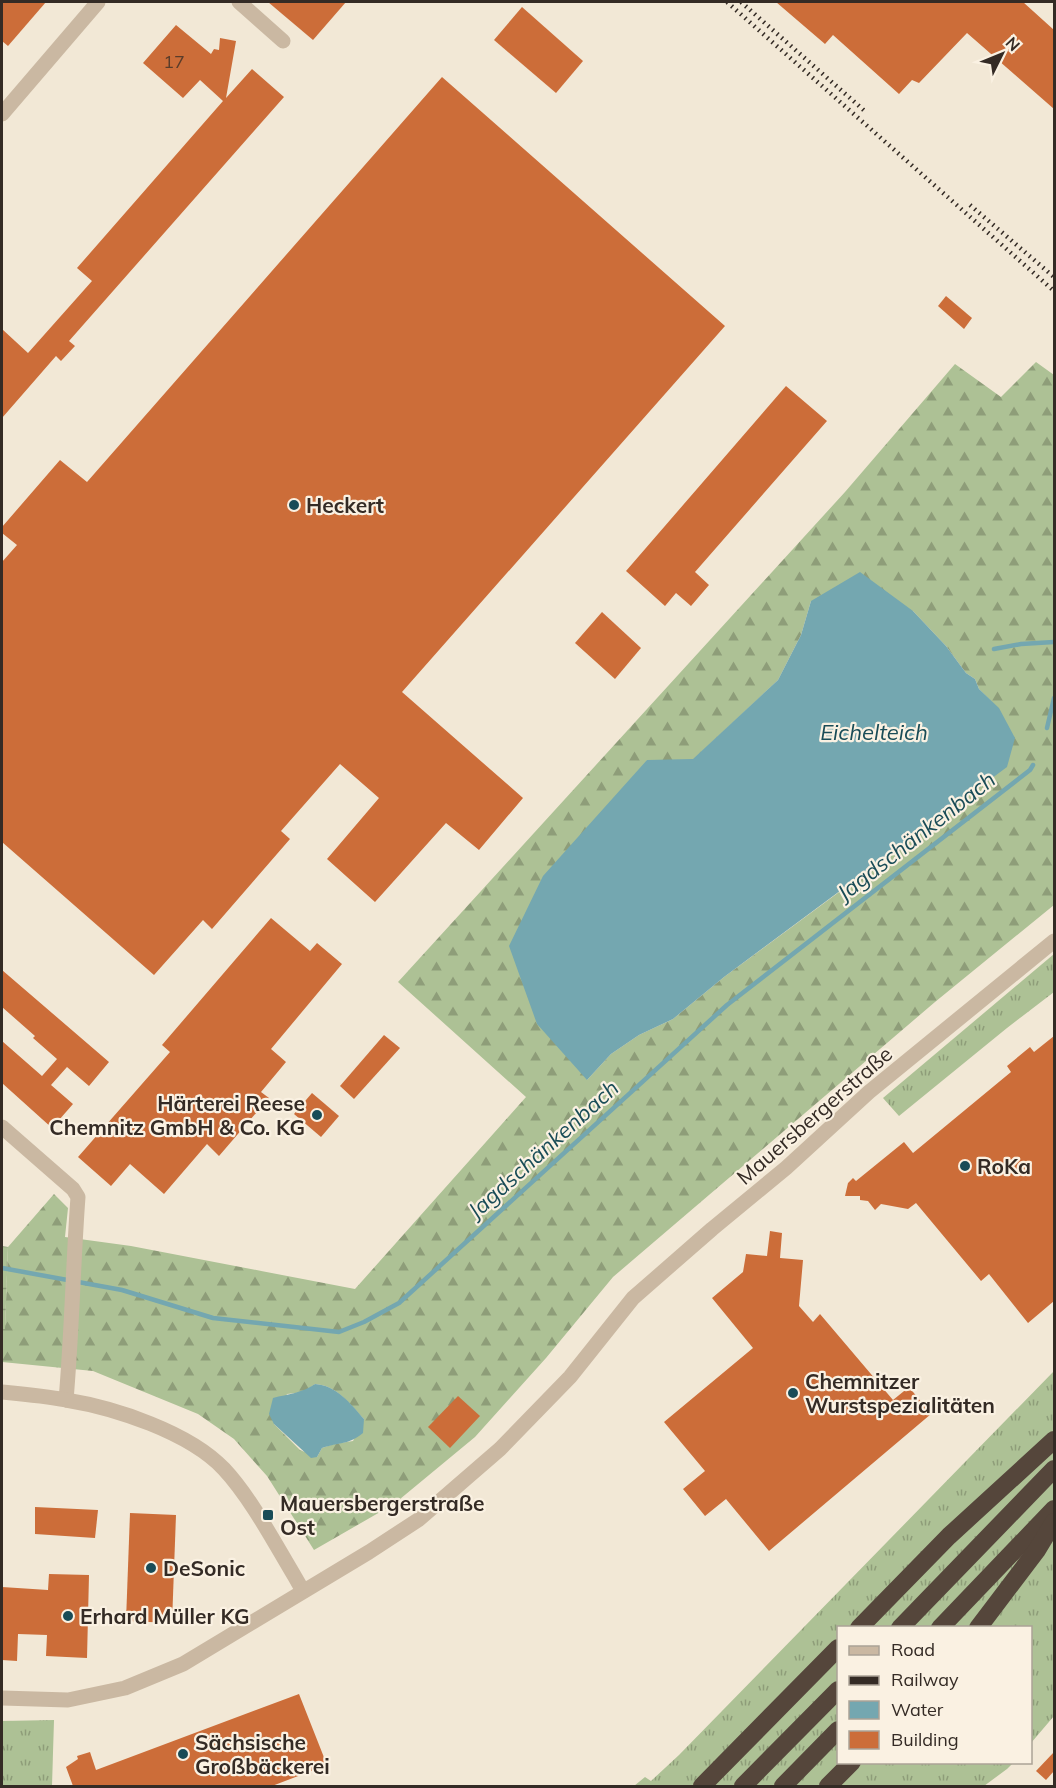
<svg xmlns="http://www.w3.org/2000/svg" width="1056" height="1788" font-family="Mulish,sans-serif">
<defs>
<pattern id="grass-tufts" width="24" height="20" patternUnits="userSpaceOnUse" patternTransform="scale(1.5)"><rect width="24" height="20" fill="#adc195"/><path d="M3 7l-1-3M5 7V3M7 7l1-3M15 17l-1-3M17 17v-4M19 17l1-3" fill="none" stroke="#8e9d79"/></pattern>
<pattern id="forest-firs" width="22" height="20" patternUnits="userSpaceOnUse" patternTransform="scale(1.5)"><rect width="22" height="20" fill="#adc195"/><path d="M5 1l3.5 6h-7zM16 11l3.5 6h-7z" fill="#8e9d79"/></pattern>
<pattern id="wetland-marsh" width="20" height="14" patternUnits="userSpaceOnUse" patternTransform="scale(1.5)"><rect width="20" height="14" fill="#adc195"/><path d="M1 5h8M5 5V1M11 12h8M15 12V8" fill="none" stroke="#8e9d79"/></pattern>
</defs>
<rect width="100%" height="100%" fill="#f2e8d6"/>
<g fill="url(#grass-tufts)">
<path d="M 1054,954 L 1054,992 L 1007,1028 L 899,1116 L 883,1098 Z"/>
<path d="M 1054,1371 L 1054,1716 L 1031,1743 L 1030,1628 L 838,1628 L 838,1762 L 1013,1763 L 1007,1769 L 984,1786 L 634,1786 L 645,1777 L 651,1781 L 679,1755 Z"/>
<path d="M 54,1720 L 52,1786 L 2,1786 L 2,1721 Z"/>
</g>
<path fill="url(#forest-firs)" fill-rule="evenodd" d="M 1036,362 L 1054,375 L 1054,905 L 935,1002 L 613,1277 L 546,1358 L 475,1437 L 394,1504 L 314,1550 L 267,1476 L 234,1439 L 198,1414 L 93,1371 L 2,1362 L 2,1329 L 5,1328 L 8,1247 L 54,1194 L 68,1208 L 65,1237 L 131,1246 L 355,1289 L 526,1097 L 398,982 L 845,492 L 955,364 L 1001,397 ZM 811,601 L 913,611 L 946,646 L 966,673 L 975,679 L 979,689 L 999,709 L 969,796 L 724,977 L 673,1019 L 639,1035 L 611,1054 L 587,1080 L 647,760 L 693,760 L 778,680 L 801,635 ZM 315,1384 C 336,1385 350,1404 364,1419 L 353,1441 L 334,1444 L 322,1448 L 317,1457 L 300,1450 L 274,1424 L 287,1394 L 304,1392 Z"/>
<path fill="url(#wetland-marsh)" d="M 2,1246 L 8,1247 L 5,1329 L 2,1329 Z"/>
<g fill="#74a7b0">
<path d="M 860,572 L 913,611 L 946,646 L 966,673 L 975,679 L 979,689 L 999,708 L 1015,738 L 1007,767 L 724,977 L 673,1019 L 639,1035 L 611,1054 L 587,1080 L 537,1024 L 509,946 L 543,876 L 647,760 L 693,759 L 778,680 L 801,635 L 811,601 Z"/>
<path d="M 315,1384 C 336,1385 351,1404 364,1419 L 363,1433 C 349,1445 339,1442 322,1448 L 317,1457 L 311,1458 L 274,1424 L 269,1414 L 273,1398 C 288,1394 302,1393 315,1384 Z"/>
</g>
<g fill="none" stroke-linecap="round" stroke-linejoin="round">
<g stroke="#74a7b0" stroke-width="4.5">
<path d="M 994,649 L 1021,644 L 1054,642"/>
<path d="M 1047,728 L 1054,698"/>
<path d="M 2,1268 L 122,1290 L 213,1318 L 339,1332 L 364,1322 L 399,1303 L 727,1005 L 1030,770 L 1033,765"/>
</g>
</g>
<g fill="#cc6d39">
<path d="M 2,2 L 46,2 L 8,46 L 2,41 Z"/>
<path d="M 268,2 L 346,2 L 313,40 Z"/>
<path d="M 776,2 L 1023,2 L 1054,30 L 1054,109 L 967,33 L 919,83 L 912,80 L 899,94 L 833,35 L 825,44 Z"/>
<path d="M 522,7 L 583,61 L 556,93 L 494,40 Z"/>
<path d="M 176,25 L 211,54 L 214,49 L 219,50 L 220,38 L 236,41 L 226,98 L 252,69 L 284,97 L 69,341 L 75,346 L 61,361 L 56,356 L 2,418 L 2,329 L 28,353 L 92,281 L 77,268 L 223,101 L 200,80 L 183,98 L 143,63 Z"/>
<path d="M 442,77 L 725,326 L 402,692 L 523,798 L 479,850 L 446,823 L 375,902 L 327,859 L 379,798 L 340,764 L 281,831 L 290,839 L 212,929 L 203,920 L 154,975 L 2,842 L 2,562 L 17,545 L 2,533 L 2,527 L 60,460 L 87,482 Z"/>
<path d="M 946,296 L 972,318 L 964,329 L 938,306 Z"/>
<path d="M 786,386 L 827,421 L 695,572 L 709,585 L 691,606 L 676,593 L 665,606 L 626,571 Z"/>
<path d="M 602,612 L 641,648 L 615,679 L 575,643 Z"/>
<path d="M 271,918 L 310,951 L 317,943 L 342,964 L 271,1049 L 286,1062 L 261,1092 L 269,1098 L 219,1156 L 207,1144 L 164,1194 L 130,1164 L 111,1186 L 78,1157 L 170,1052 L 162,1045 Z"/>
<path d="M 2,970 L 109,1062 L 89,1086 L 67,1067 L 51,1085 L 73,1104 L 52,1128 L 2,1083 L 2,1041 L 42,1076 L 57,1059 L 33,1038 L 35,1036 L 2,1007 Z"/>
<path d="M 384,1035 L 400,1048 L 354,1099 L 340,1086 Z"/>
<path d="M 1054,1036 L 1054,1301 L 1028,1323 L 989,1274 L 981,1281 L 916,1203 L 908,1209 L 881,1204 L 875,1210 L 868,1201 L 860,1200 L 860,1196 L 845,1196 L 848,1183 L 853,1178 L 856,1181 L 904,1142 L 913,1153 L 1011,1072 L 1007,1066 L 1030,1047 L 1034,1052 Z"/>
<path d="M 312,1093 L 339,1116 L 321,1137 L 294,1114 Z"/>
<path d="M 770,1231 L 782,1233 L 780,1258 L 803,1260 L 799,1306 L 813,1322 L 820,1314 L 893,1400 L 909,1387 L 931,1414 L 769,1551 L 726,1499 L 705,1516 L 683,1489 L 705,1471 L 664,1422 L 753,1348 L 712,1298 L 743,1272 L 746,1254 L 767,1256 Z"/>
<path d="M 458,1396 L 480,1416 L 450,1448 L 428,1427 Z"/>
<path d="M 35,1507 L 98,1510 L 95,1538 L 35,1534 Z"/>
<path d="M 130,1513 L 176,1515 L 172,1623 L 126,1621 Z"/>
<path d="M 49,1574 L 89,1575 L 87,1658 L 46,1656 L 47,1635 L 18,1634 L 17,1661 L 2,1660 L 2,1587 L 48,1590 Z"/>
<path d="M 299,1694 L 327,1765 L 272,1786 L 73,1786 L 66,1767 L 78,1759 L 77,1756 L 90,1752 L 96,1770 Z"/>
<path d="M 1054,1752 L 1054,1771 L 1046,1780 L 1036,1771 Z"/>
</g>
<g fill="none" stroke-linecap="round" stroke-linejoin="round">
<g stroke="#cab8a2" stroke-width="15">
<path d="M 239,2 L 283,41"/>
<path d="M 2,114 L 98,2"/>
<path d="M 2,1127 L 73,1189 L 78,1197 C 73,1264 72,1332 66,1400"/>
<path d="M 2,1392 C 23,1394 45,1396 66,1400 C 115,1408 189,1432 224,1469 C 251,1498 274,1542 295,1577 L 303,1591"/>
<path d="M 2,1698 L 68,1700 L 125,1688 L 183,1664 L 369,1552 L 418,1520 L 500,1449 L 570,1377 L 633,1298 L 712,1229 L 786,1168 L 869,1092 L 1054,941"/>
</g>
<g stroke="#55463b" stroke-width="18">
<path d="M 859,1628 L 949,1536 L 1054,1440"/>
<path d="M 900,1628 L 1054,1469"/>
<path d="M 940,1628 L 1054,1509"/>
<path d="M 978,1628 L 1037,1550 L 1054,1522"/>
<path d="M 702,1786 L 838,1648"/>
<path d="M 743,1786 L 838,1690"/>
<path d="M 783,1786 L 838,1730"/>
<path d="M 828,1786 L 852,1762"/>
</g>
<g stroke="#342b25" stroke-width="4.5" stroke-dasharray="1.5 4.5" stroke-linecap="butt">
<path d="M 727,2 L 1054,291"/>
<path d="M 741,2 L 867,113"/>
<path d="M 970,205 L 1054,277"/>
</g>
</g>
<g fill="#194c57" stroke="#faf1e2" stroke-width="2">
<circle cx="294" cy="505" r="6"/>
<circle cx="317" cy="1115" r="6"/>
<circle cx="965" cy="1166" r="6"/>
<circle cx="793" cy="1393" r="6"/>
<rect x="262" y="1509" width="12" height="12" rx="3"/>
<circle cx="151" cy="1568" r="6"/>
<circle cx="68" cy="1616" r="6"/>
<circle cx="183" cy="1754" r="6"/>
</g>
<g text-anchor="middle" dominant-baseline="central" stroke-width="4.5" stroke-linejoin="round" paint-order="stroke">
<g font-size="18" fill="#5a3c2a">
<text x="174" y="61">17</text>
</g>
<g font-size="21" font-weight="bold" fill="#342b25" stroke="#faf1e2" text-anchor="start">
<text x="306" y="505">Heckert</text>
<text x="305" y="1103" text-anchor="end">Härterei Reese<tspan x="305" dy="24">Chemnitz GmbH &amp; Co. KG</tspan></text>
<text x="977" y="1166">RoKa</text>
<text x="805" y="1381">Chemnitzer<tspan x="805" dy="24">Wurstspezialitäten</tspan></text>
<text x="280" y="1503">Mauersbergerstraße<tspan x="280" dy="24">Ost</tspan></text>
<text x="163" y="1568">DeSonic</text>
<text x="80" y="1616">Erhard Müller KG</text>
<text x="195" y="1742">Sächsische<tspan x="195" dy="24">Großbäckerei</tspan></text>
</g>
<g font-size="21" fill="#342b25" stroke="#faf1e2">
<text transform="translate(814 1115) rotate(-41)">Mauersbergerstraße</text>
</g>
<g font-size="22" font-style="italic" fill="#194c57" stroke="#faf1e2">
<text x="874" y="732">Eichelteich</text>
<text transform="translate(916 836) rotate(-38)">Jagdschänkenbach</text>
<text transform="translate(543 1149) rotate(-42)">Jagdschänkenbach</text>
</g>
</g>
<rect width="1056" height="1788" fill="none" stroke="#342b25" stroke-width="6"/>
<rect x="837" y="1626" width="195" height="138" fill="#faf1e2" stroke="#aba296" stroke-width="1.5"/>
<rect x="849" y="1646" width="30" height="9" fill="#cab8a2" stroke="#aba296" stroke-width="1.5"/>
<text x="891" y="1656" font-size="18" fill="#342b25">Road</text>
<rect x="849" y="1676" width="30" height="9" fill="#342b25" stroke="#aba296" stroke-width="1.5"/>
<text x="891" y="1686" font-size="18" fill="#342b25">Railway</text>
<rect x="849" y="1701" width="30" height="18" fill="#74a7b0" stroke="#aba296" stroke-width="1.5"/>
<text x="891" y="1716" font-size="18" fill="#342b25">Water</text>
<rect x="849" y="1731" width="30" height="18" fill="#cc6d39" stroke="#aba296" stroke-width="1.5"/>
<text x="891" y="1746" font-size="18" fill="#342b25">Building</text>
<g transform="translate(1002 54) rotate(47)" stroke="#faf1e2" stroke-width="4.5" paint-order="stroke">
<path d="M0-4.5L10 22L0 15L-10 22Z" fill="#342b25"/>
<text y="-9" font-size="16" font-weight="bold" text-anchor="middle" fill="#342b25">N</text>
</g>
</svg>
